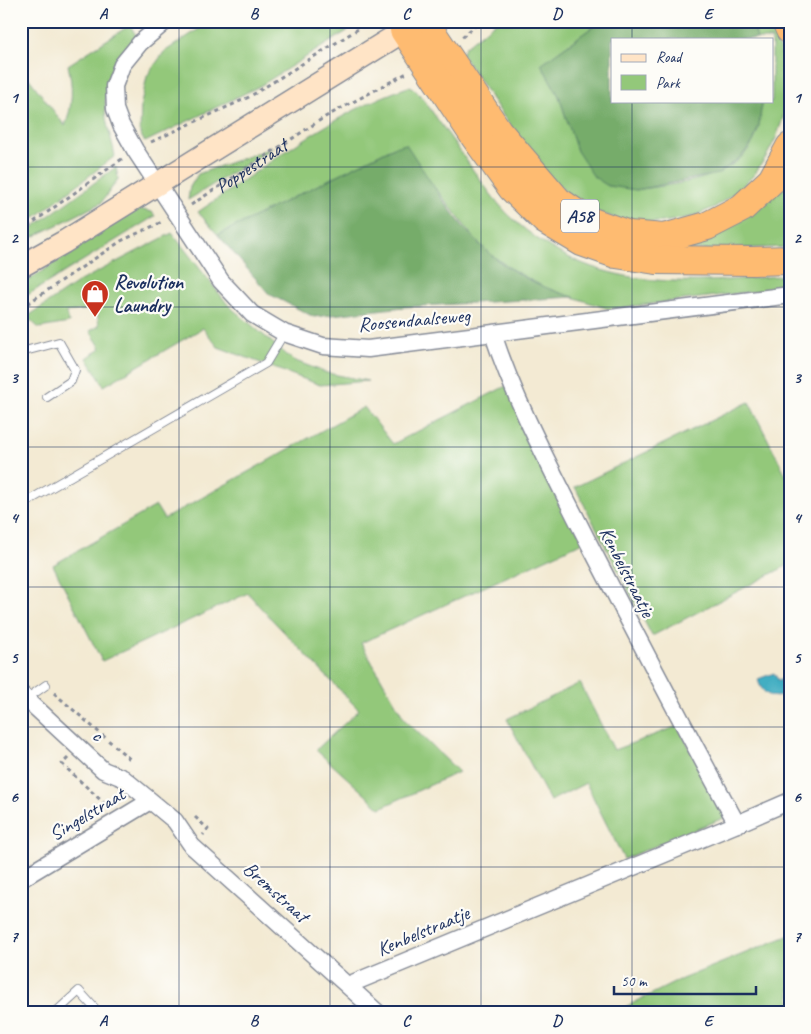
<svg xmlns="http://www.w3.org/2000/svg" width="811" height="1034" font-family="Caveat,sans-serif">
<rect width="100%" height="100%" fill="#fdfcf7"/>
<filter id="ink" filterUnits="userSpaceOnUse"><feTurbulence type="fractalNoise" baseFrequency=".02" numOctaves="2"/><feDisplacementMap in="SourceGraphic" scale="10" xChannelSelector="R" yChannelSelector="G"/><feConvolveMatrix kernelMatrix="1 2 1 2 8 2 1 2 1" color-interpolation-filters="sRGB"/></filter>
<filter id="wash" filterUnits="userSpaceOnUse"><feTurbulence type="fractalNoise" baseFrequency=".0096" numOctaves="4" result="noise"/><feDisplacementMap in="SourceGraphic" scale="20" xChannelSelector="R" yChannelSelector="G"/><feGaussianBlur stdDeviation="1.12" result="paint"/><feColorMatrix in="noise" values="0 0 0 0 0 0 0 0 0 0 0 0 0 0 0 0 0 1.4 0 .05"/><feComposite in="paint" operator="in"/></filter>
<g filter="url(#wash)">
<rect width="100%" height="100%" fill="#f3ead3"/>
<g fill="#93c87a" stroke="#577c6c">
<path d="M 211,21 L 363,21 L 260,86 L 145,142 L 140,134 L 141,104 L 147,76 L 164,52 Z"/>
<path d="M 497,21 L 601,21 L 541,64 L 559,96 L 577,151 L 636,190 C 676,183 731,182 753,142 C 760,130 760,115 762,101 L 772,101 L 772,39 L 757,39 L 752,21 L 770,21 L 785,65 L 786,97 L 783,118 L 776,138 L 766,157 L 753,176 L 736,192 L 715,207 L 691,217 L 663,222 L 629,223 L 581,206 L 536,165 L 462,54 L 465,47 Z"/>
<path d="M 130,25 L 137,37 C 114,58 102,86 106,118 C 108,131 113,143 115,156 L 21,228 L 21,68 L 65,126 C 73,105 73,87 68,65 Z"/>
<path d="M 411,86 L 421,96 C 438,120 456,145 473,170 C 485,186 497,204 511,217 C 594,295 686,284 790,275 L 790,287 L 609,309 L 545,288 L 513,270 L 490,254 L 474,238 L 438,191 L 394,147 L 218,235 L 198,212 C 266,166 333,112 411,86 Z"/>
<path d="M 274,147 L 188,200 L 190,187 L 198,174 Z"/>
<path d="M 116,167 L 118,179 L 101,203 L 21,243 L 21,236 Z"/>
<path d="M 790,168 L 790,247 L 661,251 Z"/>
<path d="M 139,209 L 152,212 L 155,216 L 21,299 L 21,285 L 129,214 Z"/>
<path d="M 172,233 L 229,306 L 293,360 L 327,373 L 368,381 L 320,385 L 218,347 L 203,328 L 104,386 L 87,358 L 101,348 L 90,331 L 99,326 L 97,309 L 66,312 L 69,323 L 39,328 L 27,317 L 80,281 Z"/>
<path d="M 506,386 L 583,542 L 361,643 L 405,720 L 459,772 L 380,808 L 316,750 L 359,710 L 259,606 L 248,593 L 102,661 L 53,565 L 156,506 L 164,519 L 364,407 L 393,444 Z"/>
<path d="M 749,402 L 790,483 L 790,564 L 652,636 L 575,487 Z"/>
<path d="M 580,683 L 614,750 L 678,726 L 726,817 L 624,859 L 586,783 L 550,801 L 507,719 Z"/>
<path d="M 790,935 L 790,1013 L 613,1013 L 682,979 Z"/>
</g>
<g fill="#76ac6a" stroke="#486e64">
<path d="M 601,21 L 752,21 L 757,39 L 612,39 L 612,101 L 762,101 L 759,125 L 753,142 L 741,157 L 718,174 L 636,190 L 608,186 L 594,177 L 577,151 L 559,96 L 541,64 Z"/>
<path d="M 406,144 C 430,180 456,225 490,254 C 514,274 544,289 574,297 L 404,307 L 314,317 L 269,294 L 218,235 L 394,147 Z"/>
</g>
<path fill="#43aec2" stroke="#2f6e90" d="M 774,673 L 778,680 L 781,680 L 786,677 L 790,679 L 790,691 C 776,703 761,695 758,679 Z"/>
</g>
<g filter="url(#ink)">
<g fill="none" stroke-linecap="round" stroke-linejoin="round">
<defs>
<g id="lane">
<path d="M 21,352 L 59,342 L 75,370 L 71,381 L 47,397"/>
<path d="M 21,505 L 266,363 L 284,333"/>
<path d="M 26,699 L 46,685"/>
<path d="M 55,1013 L 79,991 L 99,1013"/>
</g>
<g id="street">
<path d="M 166,21 L 140,43 L 122,65 L 114,86 L 115,109 L 121,125 L 135,150 L 221,281 L 252,314 L 284,333 L 323,346 L 368,349 L 790,295"/>
<path d="M 493,334 C 516,404 552,470 585,536 C 635,633 685,729 737,824"/>
<path d="M 21,694 L 103,770 L 123,778 L 175,821 L 192,846 L 378,1013"/>
<path d="M 21,879 L 150,801"/>
<path d="M 348,985 L 737,824 L 790,801"/>
</g>
<path id="secondary" d="M 21,266 L 64,242 L 418,22"/>
<g id="highway">
<path d="M 424,21 L 498,131 L 558,201 L 586,220 L 629,235 L 664,238 L 707,226 L 742,208 L 772,180 L 790,147"/>
<path d="M 786,21 L 790,30"/>
<path d="M 404,30 L 475,137 L 512,188 L 545,220 L 582,242 L 616,254 L 656,260 L 753,261 L 790,260"/>
</g>
</defs>
<use href="#lane" stroke="#878c98" stroke-width="10"/>
<use href="#street" stroke="#878c98" stroke-width="19"/>
<use href="#secondary" stroke="#878c98" stroke-width="25"/>
<use href="#highway" stroke="#878c98" stroke-width="30"/>
<g stroke="#878c98" stroke-width="3" stroke-dasharray="4 4" stroke-linecap="butt">
<path d="M 462,37 L 481,21"/>
<path d="M 151,142 L 249,97 L 371,21"/>
<path id="s1" d="M 191,205 L 325,117 L 407,73"/>
<path d="M 21,231 L 122,159"/>
<path d="M 21,308 L 121,241 L 162,222"/>
<path d="M 54,693 L 132,761"/>
<path d="M 68,758 L 62,764 L 108,807"/>
<path d="M 195,817 L 208,829 L 203,835"/>
</g>
<use href="#lane" stroke="#fff" stroke-width="8"/>
<use href="#street" stroke="#fff" stroke-width="16"/>
<use href="#secondary" stroke="#ffe4c6" stroke-width="22"/>
<use href="#highway" stroke="#febb71" stroke-width="28"/>
</g>
</g>
<path fill="none" stroke="#1b2f5e" stroke-width="1" stroke-opacity="0.55" d="M 179,21 L 179,1013M 330,21 L 330,1013M 481,21 L 481,1013M 632,21 L 632,39M 632,101 L 632,1013M 21,167 L 790,167M 21,307 L 790,307M 21,447 L 790,447M 21,587 L 790,587M 21,727 L 790,727M 21,867 L 790,867"/>
<defs>
<symbol id="shop-pin" viewBox="-11 -11 22 30"><path d="M0 17L-7.5 6A9.5 9.5 0 1 1 7.5 6Z" fill="#c8321e" stroke="#fdfcf7"/><path d="M-5-2.5h2.3a2.7 3.5 0 0 1 5.4 0H5L5.5 6h-11ZM-1.5-2.5h3a1.5 2.3 0 0 0-3 0Z" fill="#fff"/></symbol>
</defs>
<g fill-rule="evenodd">
<use href="#shop-pin" x="79" y="278" width="32" height="43"/>
</g>
<g text-anchor="middle" dominant-baseline="central" stroke-width="4.5" stroke-linejoin="round" paint-order="stroke">
<rect fill="#fdfcf7" stroke="#5f6c8c" stroke-width="1" x="561" y="199.5" width="38" height="33" rx="4"/>
<g font-size="19" font-weight="bold" fill="#1b2f5e">
<text x="580" y="216">A58</text>
</g>
<g font-size="20" fill="#1b2f5e" stroke="#fdfcf7">
<text stroke="none"><textPath href="#s1" startOffset="72">Poppestraat</textPath></text>
<text transform="translate(414 320) rotate(-5)">Roosendaalseweg</text>
<text transform="translate(627 572) rotate(63)">Kenbelstraatje</text>
<text transform="translate(98 735) rotate(43)">c</text>
<text transform="translate(87 814) rotate(-31)">Singelstraat</text>
<text transform="translate(276 892) rotate(42)">Bremstraat</text>
<text transform="translate(423 931) rotate(-23)">Kenbelstraatje</text>
</g>
<g font-size="20" font-weight="bold" fill="#1b2f5e" stroke="#fdfcf7" text-anchor="start">
<text x="114" y="282">Revolution<tspan x="114" dy="23">Laundry</tspan></text>
</g>
</g>
<rect width="811" height="1034" fill="none" stroke="#fdfcf7" stroke-width="55"/>
<rect x="611" y="38" width="162" height="65" fill="#fdfcf7" stroke="#a3aaba"/>
<rect x="621" y="54" width="25" height="8" fill="#ffe4c6" stroke="#a3aaba"/>
<text x="656" y="62" font-size="15" fill="#1b2f5e">Road</text>
<rect x="621" y="75" width="25" height="15" fill="#93c87a" stroke="#a3aaba"/>
<text x="656" y="88" font-size="15" fill="#1b2f5e">Park</text>
<path d="M614 986v8h142v-8" fill="none" stroke="#1b2f5e" stroke-width="2.5"/>
<text x="621" y="986" font-size="15" fill="#1b2f5e" stroke="#fdfcf7" stroke-width="4" paint-order="stroke">50 m</text>
<rect x="28" y="28" width="756" height="978" fill="none" stroke="#1b2f5e" stroke-width="2"/>
<g font-size="16" text-anchor="middle" font-weight="bold" fill="#1b2f5e">
<text x="103" y="19">A</text>
<text x="254" y="19">B</text>
<text x="406" y="19">C</text>
<text x="557" y="19">D</text>
<text x="708" y="19">E</text>
<text x="14" y="103">1</text>
<text x="797" y="103">1</text>
<text x="14" y="243">2</text>
<text x="797" y="243">2</text>
<text x="14" y="383">3</text>
<text x="797" y="383">3</text>
<text x="14" y="523">4</text>
<text x="797" y="523">4</text>
<text x="14" y="663">5</text>
<text x="797" y="663">5</text>
<text x="14" y="802">6</text>
<text x="797" y="802">6</text>
<text x="14" y="942">7</text>
<text x="797" y="942">7</text>
<text x="103" y="1026">A</text>
<text x="254" y="1026">B</text>
<text x="406" y="1026">C</text>
<text x="557" y="1026">D</text>
<text x="708" y="1026">E</text>
</g>
</svg>
